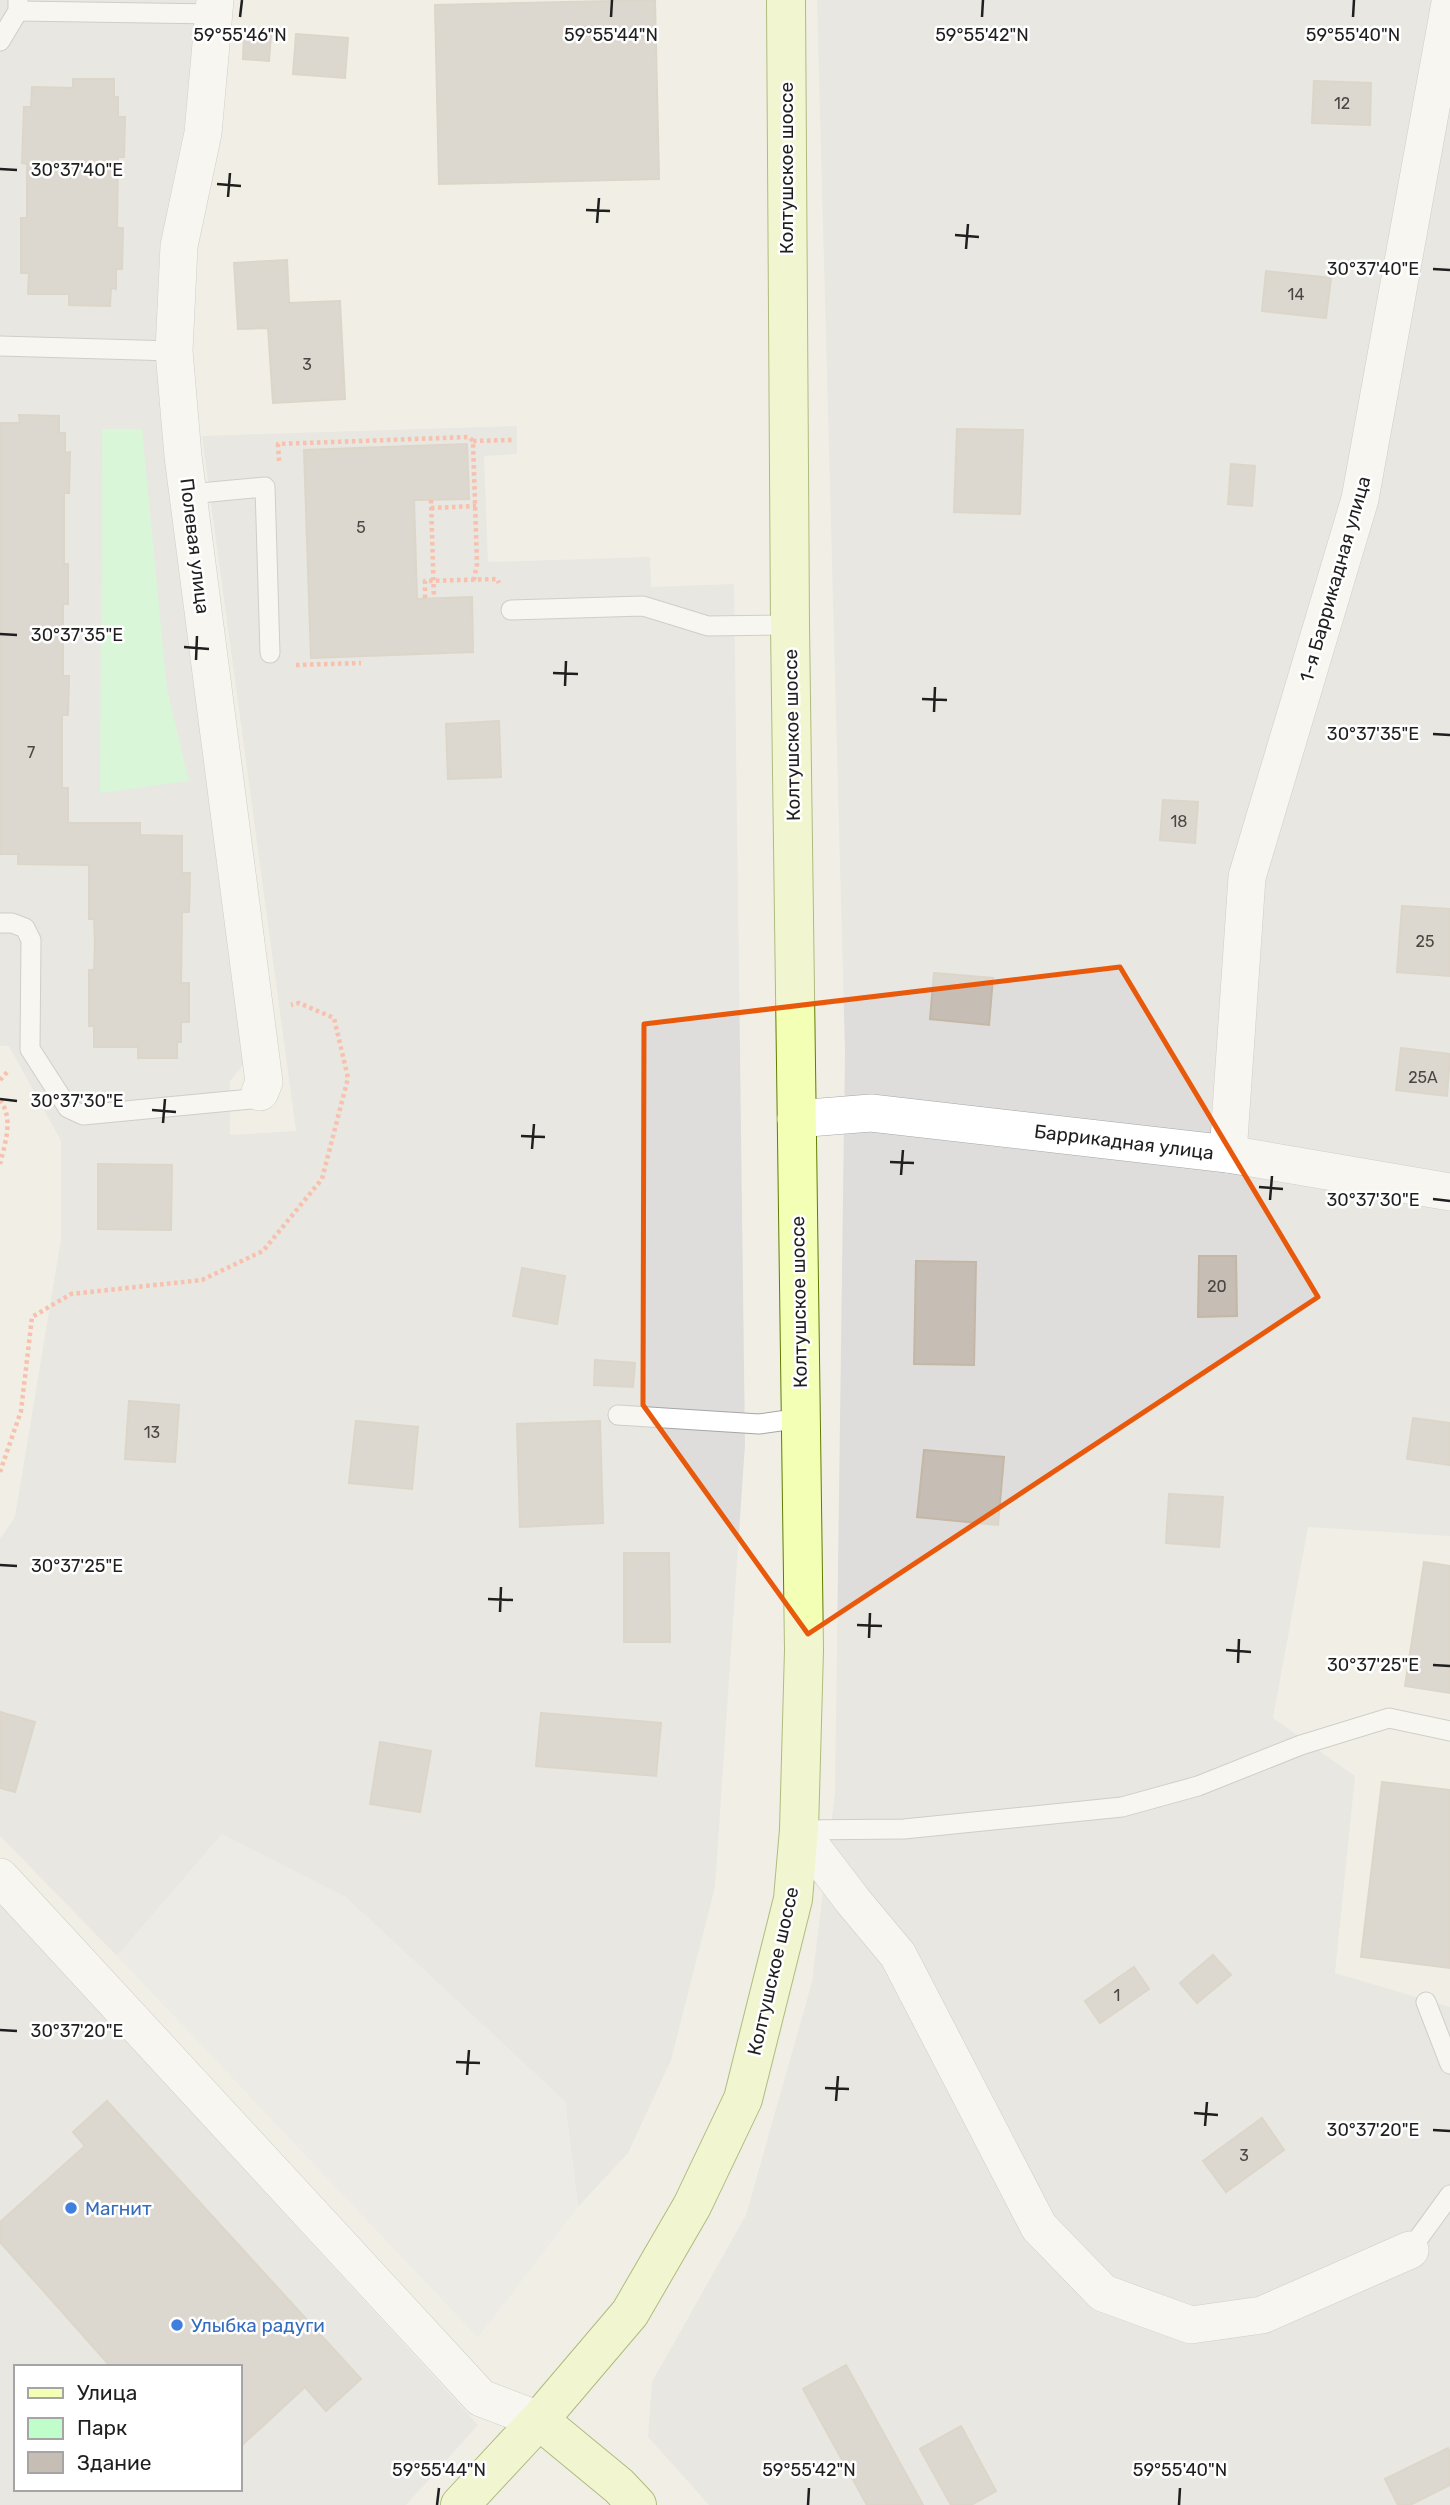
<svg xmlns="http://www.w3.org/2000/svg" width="1450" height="2505" font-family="Rubik,sans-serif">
<rect width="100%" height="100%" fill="#f1eee5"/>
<g fill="#dedddc" fill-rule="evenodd">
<path d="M 0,0 L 197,0 L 184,129 L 160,244 L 157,314 L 174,493 L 247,1060 L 230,1081 L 230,1135 L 296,1131 L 202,436 L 517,426 L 517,454 L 484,456 L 488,562 L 650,557 L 651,587 L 734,584 L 745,1444 L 715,1887 L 671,2060 L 628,2153 L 578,2207 L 565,2101 L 222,1834 L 117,1956 L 0,1836 L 0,1539 L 15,1517 L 61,1239 L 61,1141 L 9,1046 L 0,1046 Z"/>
<path d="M 817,0 L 1450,0 L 1450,1536 L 1308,1527 L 1273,1718 L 1355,1776 L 1335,1973 L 1450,2007 L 1450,2505 L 709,2505 L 648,2437 L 652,2382 L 746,2215 L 812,1982 L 835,1792 L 845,1051 Z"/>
<path d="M 0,1903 L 478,2425 L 406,2505 L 0,2505 ZM 16,2367 L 240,2367 L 240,2489 L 16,2489 Z"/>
</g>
<path fill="#bffecb" d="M 102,429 L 142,429 L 167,689 L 189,781 L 100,793 Z"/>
<path fill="#e7e7e7" d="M 222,1834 L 346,1897 L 565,2101 L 578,2207 L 478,2338 L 117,1956 Z"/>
<g fill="#c6bdb4" stroke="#c4b7a6" stroke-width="2">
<path d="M 655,0 L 659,179 L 439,184 L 435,5 Z"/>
<path d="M 244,33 L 271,35 L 269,61 L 243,59 Z"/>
<path d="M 296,34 L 348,38 L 345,78 L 293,74 Z"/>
<path d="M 73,79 L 114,79 L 114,97 L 118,97 L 118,117 L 125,117 L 124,157 L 118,157 L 117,228 L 123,228 L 122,269 L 116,269 L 116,289 L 111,288 L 110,306 L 69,305 L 69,294 L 28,294 L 29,273 L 21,273 L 21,218 L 27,218 L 27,164 L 22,163 L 24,107 L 31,107 L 32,87 L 73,88 Z"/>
<path d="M 1314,81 L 1371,83 L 1370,125 L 1312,123 Z"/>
<path d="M 287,260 L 289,303 L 340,301 L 345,399 L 273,403 L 268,328 L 238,329 L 234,263 Z"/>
<path d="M 1266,271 L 1331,278 L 1326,318 L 1262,311 Z"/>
<path d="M 19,415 L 59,416 L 59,433 L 65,433 L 65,453 L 70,452 L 69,493 L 64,493 L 64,564 L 68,564 L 68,604 L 63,604 L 63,676 L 69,676 L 68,715 L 62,715 L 62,788 L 68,788 L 68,823 L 140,823 L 140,835 L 182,836 L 182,873 L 190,873 L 189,912 L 182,912 L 181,983 L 189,983 L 189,1022 L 181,1022 L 181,1042 L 177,1042 L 177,1058 L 138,1058 L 138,1047 L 94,1047 L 94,1026 L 89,1026 L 89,970 L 94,970 L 95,944 L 94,919 L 89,919 L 89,865 L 18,864 L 18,854 L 0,854 L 0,423 L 20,423 Z"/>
<path d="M 957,429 L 1023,430 L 1020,514 L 954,512 Z"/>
<path d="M 467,444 L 469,499 L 414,500 L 417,599 L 472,597 L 473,652 L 311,658 L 304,450 Z"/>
<path d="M 1231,464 L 1255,466 L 1252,506 L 1228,504 Z"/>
<path d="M 499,721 L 501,777 L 448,779 L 446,724 Z"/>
<path d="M 1163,800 L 1198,802 L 1195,843 L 1160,840 Z"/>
<path d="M 1402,906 L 1450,909 L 1450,976 L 1397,972 Z"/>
<path d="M 934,973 L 993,978 L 989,1025 L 930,1019 Z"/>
<path d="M 1401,1048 L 1450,1054 L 1447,1096 L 1396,1090 Z"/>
<path d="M 98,1164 L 172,1165 L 171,1230 L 98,1229 Z"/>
<path d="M 1199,1256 L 1236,1256 L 1237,1316 L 1198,1317 Z"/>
<path d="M 916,1261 L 976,1262 L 974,1365 L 914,1364 Z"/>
<path d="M 522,1268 L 565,1276 L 557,1324 L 513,1316 Z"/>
<path d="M 595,1360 L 635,1363 L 633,1387 L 594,1385 Z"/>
<path d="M 129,1401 L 179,1405 L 175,1462 L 125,1459 Z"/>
<path d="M 1413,1418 L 1450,1423 L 1450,1465 L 1407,1459 Z"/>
<path d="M 356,1421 L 418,1427 L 412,1489 L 349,1483 Z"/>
<path d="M 600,1421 L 603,1523 L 520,1527 L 517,1424 Z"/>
<path d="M 924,1450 L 1004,1457 L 998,1525 L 917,1517 Z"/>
<path d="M 1169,1494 L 1223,1497 L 1219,1547 L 1166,1543 Z"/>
<path d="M 624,1553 L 669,1553 L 670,1642 L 624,1642 Z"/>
<path d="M 1424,1562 L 1450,1566 L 1450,1693 L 1405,1686 Z"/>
<path d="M 0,1712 L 35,1722 L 15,1792 L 0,1788 Z"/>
<path d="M 541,1713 L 661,1723 L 656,1776 L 536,1766 Z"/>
<path d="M 380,1742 L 431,1751 L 420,1812 L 370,1804 Z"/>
<path d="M 1382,1782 L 1450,1790 L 1450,1968 L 1361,1957 Z"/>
<path d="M 1213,1955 L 1231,1975 L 1197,2003 L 1180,1983 Z"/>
<path d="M 1134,1967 L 1149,1989 L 1100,2023 L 1085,2001 Z"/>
<path d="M 107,2101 L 361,2379 L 326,2411 L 305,2387 L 240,2447 L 240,2367 L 111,2367 L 0,2242 L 0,2222 L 85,2146 L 73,2132 Z"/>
<path d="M 1262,2118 L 1284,2150 L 1226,2192 L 1203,2161 Z"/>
<path d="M 846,2365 L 923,2505 L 867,2505 L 803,2389 Z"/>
<path d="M 961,2426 L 996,2491 L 971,2505 L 951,2505 L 920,2449 Z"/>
<path d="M 1448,2448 L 1450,2453 L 1450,2485 L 1410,2505 L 1398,2505 L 1385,2479 Z"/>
</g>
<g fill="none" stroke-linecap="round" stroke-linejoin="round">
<defs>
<g id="lane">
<path d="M 18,11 L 215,14"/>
<path d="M 0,41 L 18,11 L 18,0"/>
<path d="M 0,346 L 174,351"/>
<path d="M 189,494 L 265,487 L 270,653"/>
<path d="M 511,610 L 643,606 L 708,626 L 790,625"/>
<path d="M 0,923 L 12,923 L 25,928 L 31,940 L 30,1049 L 68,1108 L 83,1115 L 251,1099 L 260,1092"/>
<path d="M 618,1415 L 759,1424 L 801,1418"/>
<path d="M 799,1830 L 904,1829 L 1122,1807 L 1198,1786 L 1301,1745 L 1389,1718 L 1450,1731"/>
<path d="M 1426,2002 L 1450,2064"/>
<path d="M 1410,2250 L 1450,2195"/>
</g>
<g id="street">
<path d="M 215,0 L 203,133 L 179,246 L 174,351 L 183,456 L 264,1082 L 260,1092"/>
<path d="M 796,1119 L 871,1113 L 1228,1154 L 1450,1192"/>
<path d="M 1228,1154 L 1247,877 L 1360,499 L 1450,3"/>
<path d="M 799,1830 L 853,1901 L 898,1955 L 1039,2227 L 1103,2293 L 1191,2325 L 1262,2315 L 1410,2250"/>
<path d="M 0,1877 L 481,2398 L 539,2420"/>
</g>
<g id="secondary">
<path d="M 539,2420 L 619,2486 L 637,2505"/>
<path d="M 460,2505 L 539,2420 L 630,2313 L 692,2206 L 743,2099 L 793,1899 L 799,1830 L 804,1650 L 790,625 L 786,0"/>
</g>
</defs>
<use href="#lane" stroke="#a6a6a6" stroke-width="21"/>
<use href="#street" stroke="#a6a6a6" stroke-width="38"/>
<use href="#secondary" stroke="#617d00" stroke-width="40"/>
<g stroke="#ff8968" stroke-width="4.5" stroke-dasharray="3.5 3.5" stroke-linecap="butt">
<path d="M 473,441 L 512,440"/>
<path d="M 279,461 L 278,444 L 469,437 L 473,441 L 477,564 L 474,580"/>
<path d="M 431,500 L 434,598"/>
<path d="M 431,508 L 476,506"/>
<path d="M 425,598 L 425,581 L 497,579 L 499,583"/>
<path d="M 296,665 L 361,663"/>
<path d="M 0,1080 L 9,1070"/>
<path d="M 0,1100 C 14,1119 5,1143 0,1164"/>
<path d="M 0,1472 L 21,1411 L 32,1317 L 71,1294 L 202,1280 L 263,1251 L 322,1179 L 348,1078 L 334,1018 L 299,1003 L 291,1005"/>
</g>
<use href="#lane" stroke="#fff" stroke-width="19"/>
<use href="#street" stroke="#fff" stroke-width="37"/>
<use href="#secondary" stroke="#f3ffb5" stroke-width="38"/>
</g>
<path d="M0 0H1450V2505H0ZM 1120,967 L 1318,1297 L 808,1634 L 643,1405 L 644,1024 Z" fill="#f1eee5" fill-opacity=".55" fill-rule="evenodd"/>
<path fill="none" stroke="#e8590c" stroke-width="5" stroke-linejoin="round" d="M 1120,967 L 1318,1297 L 808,1634 L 643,1405 L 644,1024 Z"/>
<path fill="none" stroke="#1f1f1f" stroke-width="2.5" d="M 240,17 L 242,0M 611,17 L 612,0M 982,17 L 983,0M 1353,17 L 1354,0M 0,169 L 17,170M 217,184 L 241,186M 228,197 L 230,173M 586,210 L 610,211M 597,223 L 599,198M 955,235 L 979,237M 966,249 L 968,224M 1433,269 L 1450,270M 0,634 L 17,635M 184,647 L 209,649M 196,660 L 197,636M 553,673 L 578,674M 565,686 L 566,661M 922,699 L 947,700M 934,712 L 935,687M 1433,734 L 1450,735M 0,1099 L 17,1101M 152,1110 L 176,1112M 163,1123 L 165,1099M 521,1136 L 545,1137M 532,1149 L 534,1124M 890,1162 L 914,1163M 901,1175 L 903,1150M 1259,1187 L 1283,1189M 1433,1199 L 1450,1201M 1270,1200 L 1272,1176M 0,1565 L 17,1566M 488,1599 L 513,1600M 500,1612 L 501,1587M 857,1625 L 882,1626M 869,1638 L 870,1613M 1226,1650 L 1251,1652M 1238,1663 L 1239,1639M 1433,1665 L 1450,1666M 0,2030 L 17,2031M 456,2062 L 480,2063M 467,2075 L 469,2050M 825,2088 L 849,2089M 836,2101 L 838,2076M 1194,2113 L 1218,2115M 1205,2126 L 1207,2102M 1433,2130 L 1450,2131M 437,2505 L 439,2488M 808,2505 L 809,2488M 1179,2505 L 1180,2488"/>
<g fill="#3f7fe0" stroke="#fff" stroke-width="2.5">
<circle cx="71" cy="2208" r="7"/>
<circle cx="177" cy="2325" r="7"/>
</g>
<g text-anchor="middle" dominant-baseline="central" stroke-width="5" stroke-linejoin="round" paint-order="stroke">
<g font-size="16" fill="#494644">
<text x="1342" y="103">12</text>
<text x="1296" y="294">14</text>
<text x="307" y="364">3</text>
<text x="361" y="527">5</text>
<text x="31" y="752">7</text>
<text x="1179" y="821">18</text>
<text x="1425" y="941">25</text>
<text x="1423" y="1077">25А</text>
<text x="1217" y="1286">20</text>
<text x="152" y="1432">13</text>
<text x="1117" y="1995">1</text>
<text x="1244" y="2155">3</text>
</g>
<g font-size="19" fill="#1f1f1f" stroke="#fff">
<text transform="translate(786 168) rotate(-90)">Колтушское шоссе</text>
<text transform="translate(195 546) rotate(83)">Полевая улица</text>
<text transform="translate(1335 579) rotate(-74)">1-я Баррикадная улица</text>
<text transform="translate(792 735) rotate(-91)">Колтушское шоссе</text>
<text transform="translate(1124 1142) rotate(7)">Баррикадная улица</text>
<text transform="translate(799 1302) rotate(-91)">Колтушское шоссе</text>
<text transform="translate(773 1971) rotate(-77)">Колтушское шоссе</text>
</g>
<g font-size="19" fill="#366cbe" stroke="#fff" text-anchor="start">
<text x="85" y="2208">Магнит</text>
<text x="191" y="2325">Улыбка радуги</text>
</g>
</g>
<g font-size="18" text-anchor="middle" fill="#1f1f1f" stroke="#fff" stroke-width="5" stroke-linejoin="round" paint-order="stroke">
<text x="240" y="41">59°55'46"N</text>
<text x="611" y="41">59°55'44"N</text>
<text x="982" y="41">59°55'42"N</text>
<text x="1353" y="41">59°55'40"N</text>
<text x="77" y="176">30°37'40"E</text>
<text x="1373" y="275">30°37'40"E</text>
<text x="77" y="641">30°37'35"E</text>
<text x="1373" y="740">30°37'35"E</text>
<text x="77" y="1107">30°37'30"E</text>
<text x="1373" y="1206">30°37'30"E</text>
<text x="77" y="1572">30°37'25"E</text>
<text x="1373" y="1671">30°37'25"E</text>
<text x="77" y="2037">30°37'20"E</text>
<text x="1373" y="2136">30°37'20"E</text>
<text x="439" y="2476">59°55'44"N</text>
<text x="809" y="2476">59°55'42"N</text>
<text x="1180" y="2476">59°55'40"N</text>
</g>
<rect x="14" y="2365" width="228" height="126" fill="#ffffff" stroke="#a5a5a5" stroke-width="2"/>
<rect x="28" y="2388" width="35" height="10" fill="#f3ffb5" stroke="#a5a5a5" stroke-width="2"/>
<text x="77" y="2400" font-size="21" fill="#1f1f1f">Улица</text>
<rect x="28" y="2418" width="35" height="21" fill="#bffecb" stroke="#a5a5a5" stroke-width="2"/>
<text x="77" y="2435" font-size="21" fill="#1f1f1f">Парк</text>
<rect x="28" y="2452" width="35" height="21" fill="#c6bdb4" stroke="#a5a5a5" stroke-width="2"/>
<text x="77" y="2470" font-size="21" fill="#1f1f1f">Здание</text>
</svg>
